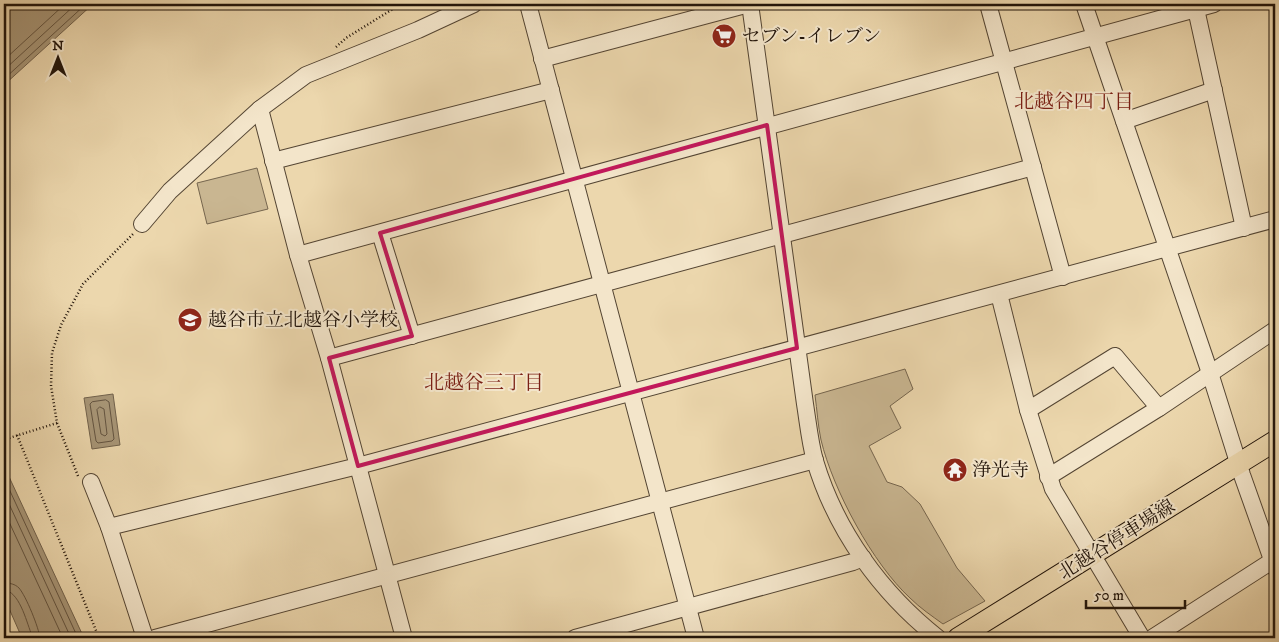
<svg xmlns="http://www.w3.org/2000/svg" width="1279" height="642" font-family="'IM FELL DW Pica','Noto Serif JP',serif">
<rect width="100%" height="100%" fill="#ecd7ad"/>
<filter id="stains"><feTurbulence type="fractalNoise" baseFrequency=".004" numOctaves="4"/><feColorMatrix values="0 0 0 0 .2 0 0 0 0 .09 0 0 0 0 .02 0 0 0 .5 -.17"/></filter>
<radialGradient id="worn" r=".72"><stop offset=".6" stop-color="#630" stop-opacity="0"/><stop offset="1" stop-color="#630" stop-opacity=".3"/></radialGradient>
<g fill="#c9b691" stroke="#75654e">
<path d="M 257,168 L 268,209 L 207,224 L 197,183 Z"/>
<path d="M 905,369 L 913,389 L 890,406 L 901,428 L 869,446 L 887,482 L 902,487 L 920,504 L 957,568 L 985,601 L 943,624 C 932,616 920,608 910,598 C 873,564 833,490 821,440 C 818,426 817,410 815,395 Z"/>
</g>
<g fill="#a79576" stroke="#71614b">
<path d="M 4,4 L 93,4 L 4,85 Z"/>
<path d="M 113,394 L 120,445 L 92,449 L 84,398 Z"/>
<path d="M 4,466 L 84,638 L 22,638 L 4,597 Z"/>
</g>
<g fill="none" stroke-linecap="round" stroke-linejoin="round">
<g stroke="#645440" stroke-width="1">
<path d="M 4,60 L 65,4"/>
<path d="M 4,70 L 76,4"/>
<path d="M 4,79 L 86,4"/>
<path d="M 106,400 L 109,402 L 114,439 L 112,441 L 98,443 L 96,441 L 90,404 L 92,402 Z"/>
<path d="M 100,407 L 104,409 L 107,434 L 105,436 L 101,434 L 97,410 Z"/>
<path d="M 4,478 L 78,638"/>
<path d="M 4,493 L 71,638"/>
<path d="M 4,511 L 63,638"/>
<path d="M 4,583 C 10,583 15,584 19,588 C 26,596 39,628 40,638"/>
<path d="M 4,590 C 19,591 26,620 31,633 L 32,638"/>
</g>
<defs>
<g id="minor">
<path d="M 528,4 L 696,638"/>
<path d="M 750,4 L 805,404 C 808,423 810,443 815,461 C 836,531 881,593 938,638"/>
<path d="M 988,4 L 1063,277"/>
<path d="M 1084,4 L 1210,373 L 1242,475 L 1275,568"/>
<path d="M 1196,9 L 1244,228"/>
<path d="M 542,59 L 749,4"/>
<path d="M 1124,121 L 1214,90"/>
<path d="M 273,161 L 551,90"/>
<path d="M 142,224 L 170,191 L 260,109"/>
<path d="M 380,233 L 412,336"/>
<path d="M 298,255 L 1214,4"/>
<path d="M 999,294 L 1028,410 L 1053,489 L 1142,638"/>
<path d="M 329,358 L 1033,167"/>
<path d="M 1028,410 L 1115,356 L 1159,408"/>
<path d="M 1048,477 L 1159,408 L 1275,330"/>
<path d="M 91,482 L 109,527 L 145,638"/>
<path d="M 109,527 L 358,466 L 1275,219"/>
<path d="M 155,638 L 815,460"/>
<path d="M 404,638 L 329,358 L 298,255 L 260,109 L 306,75 L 418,30 L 474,4"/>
<path d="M 575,638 L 853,562 L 863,558"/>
<path d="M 1152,638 L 1275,559"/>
</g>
<path id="major" d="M 958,638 L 1275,441"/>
</defs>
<use href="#minor" stroke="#544533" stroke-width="18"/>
<use href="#major" stroke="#21140a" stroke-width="22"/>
<g stroke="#21140a" stroke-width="2.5" stroke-dasharray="1 2.5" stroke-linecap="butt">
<path d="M 336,47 L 346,38 L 401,4"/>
<path d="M 17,435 L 99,638"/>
<path d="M 6,439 L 57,423"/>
<path d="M 78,476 L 57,423 L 51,386 L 52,353 L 61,325 L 83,284 L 133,234"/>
</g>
<use href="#minor" stroke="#f3e5ca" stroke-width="16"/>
<use href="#major" stroke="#ecd7ad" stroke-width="20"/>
</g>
<path fill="none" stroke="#c2185b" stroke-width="4" stroke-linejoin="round" d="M 767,125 L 797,348 L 358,466 L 329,358 L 412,336 L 380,233 Z"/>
<defs>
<symbol id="supermarket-disc" viewBox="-11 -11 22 22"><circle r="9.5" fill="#8f2418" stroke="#f3e5ca"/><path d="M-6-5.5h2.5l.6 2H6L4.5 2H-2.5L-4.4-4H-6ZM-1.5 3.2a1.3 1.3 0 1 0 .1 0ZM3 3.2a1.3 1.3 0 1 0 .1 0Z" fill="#fff"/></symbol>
<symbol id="school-disc" viewBox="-11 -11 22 22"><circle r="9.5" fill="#8f2418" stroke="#f3e5ca"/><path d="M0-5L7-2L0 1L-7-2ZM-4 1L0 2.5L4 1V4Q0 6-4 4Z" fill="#fff"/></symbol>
<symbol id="temple-disc" viewBox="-11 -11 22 22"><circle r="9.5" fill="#8f2418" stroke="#f3e5ca"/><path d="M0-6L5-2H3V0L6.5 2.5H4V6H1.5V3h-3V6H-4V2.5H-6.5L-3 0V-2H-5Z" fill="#fff"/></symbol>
</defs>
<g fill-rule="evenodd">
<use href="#supermarket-disc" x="710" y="22" width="28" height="28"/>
<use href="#school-disc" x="176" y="306" width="28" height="28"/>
<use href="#temple-disc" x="941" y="456" width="28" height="28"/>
</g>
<g text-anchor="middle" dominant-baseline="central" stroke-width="4" stroke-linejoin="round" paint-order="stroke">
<g font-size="19" fill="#21140a" stroke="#f3e5ca" text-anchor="start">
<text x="742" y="36">セブン-イレブン</text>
<text x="208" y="320">越谷市立北越谷小学校</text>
<text x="972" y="470">浄光寺</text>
</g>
<g font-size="19" fill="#21140a" stroke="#f3e5ca">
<text transform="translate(1117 540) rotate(-32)">北越谷停車場線</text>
</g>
<g font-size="20" fill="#7a1f14" stroke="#f3e5ca">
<text x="1074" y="102">北越谷四丁目</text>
<text x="484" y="383">北越谷三丁目</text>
</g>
</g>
<rect width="1279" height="642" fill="none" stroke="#ecd7ad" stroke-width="20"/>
<rect x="5" y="5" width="1269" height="632" fill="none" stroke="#21140a" stroke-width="2.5"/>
<rect x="10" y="10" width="1259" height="622" fill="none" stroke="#21140a"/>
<g transform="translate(58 58)" stroke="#f3e5ca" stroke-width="4" paint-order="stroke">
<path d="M0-4L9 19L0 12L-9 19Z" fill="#21140a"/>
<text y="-8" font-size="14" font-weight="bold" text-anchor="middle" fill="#21140a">N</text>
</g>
<path d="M1086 600v8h99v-8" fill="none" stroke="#21140a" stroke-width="2.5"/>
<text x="1094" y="600" font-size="15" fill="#21140a" stroke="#f3e5ca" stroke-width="4" paint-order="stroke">50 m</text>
<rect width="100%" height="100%" filter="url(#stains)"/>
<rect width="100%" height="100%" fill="url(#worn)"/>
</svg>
